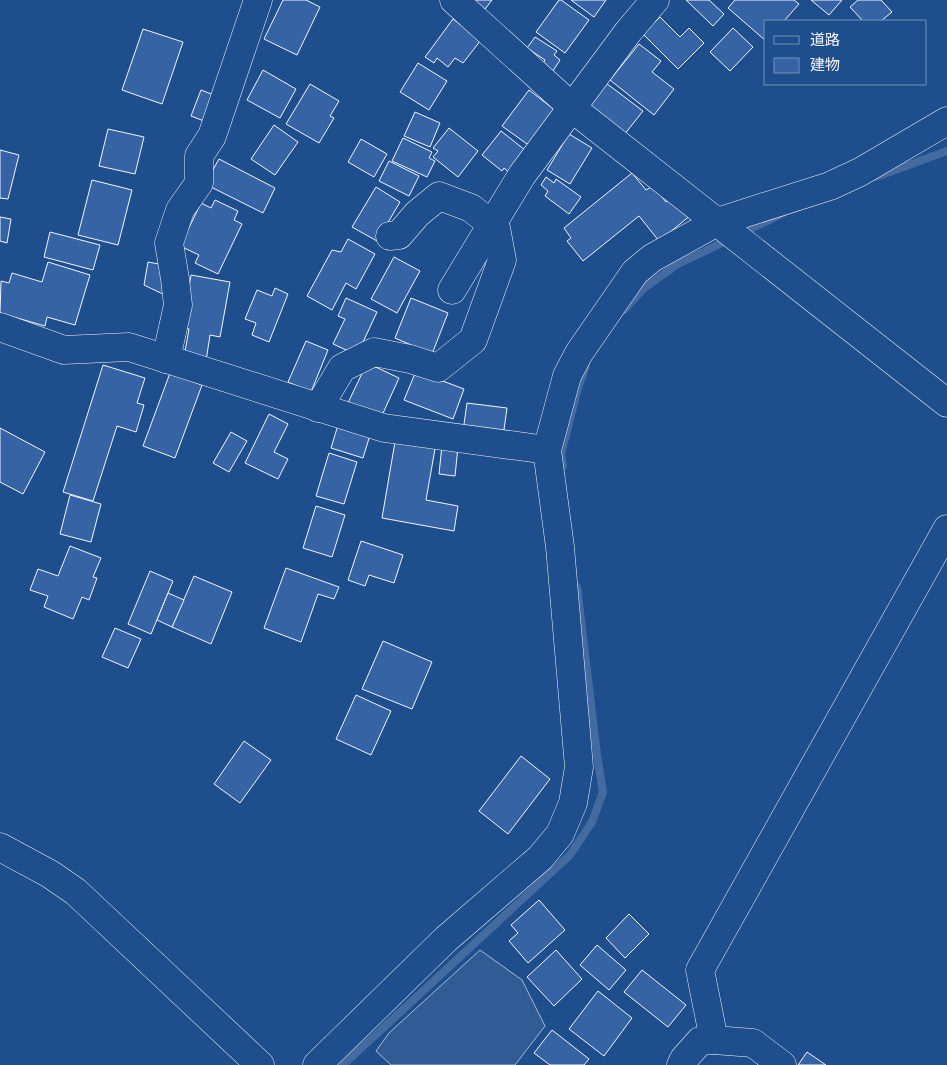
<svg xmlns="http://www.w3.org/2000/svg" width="947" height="1065" font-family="Signika,'Noto Sans JP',sans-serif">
<rect width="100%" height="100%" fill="#1f4e8c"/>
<path fill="#305b95" stroke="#a8bbd7" d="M 480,950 L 522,980 L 545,1026 L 515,1065 L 391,1065 L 376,1051 L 389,1033 Z"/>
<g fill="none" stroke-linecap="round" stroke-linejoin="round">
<g stroke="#446ba0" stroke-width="8">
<path d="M 876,177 L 947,151"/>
<path d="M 740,234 L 782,214"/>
<path d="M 624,310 L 643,289 L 676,265 L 730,239"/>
<path d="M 563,466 L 561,454 L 578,388 L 586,366"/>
<path d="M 343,1065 L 570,855 L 592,822 L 603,792 L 597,755 L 577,587"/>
</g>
</g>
<g fill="#3563a3" stroke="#f2f6ff">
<path d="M 283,0 L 306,0 L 320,7 L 297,55 L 264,39 Z"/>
<path d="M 473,0 L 492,0 L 485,9 Z"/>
<path d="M 559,0 L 561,0 L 589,20 L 565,53 L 536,32 Z"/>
<path d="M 571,0 L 606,0 L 594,17 Z"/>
<path d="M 686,0 L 709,0 L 724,14 L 713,26 Z"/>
<path d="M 735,0 L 794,0 L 799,4 L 784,21 L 766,21 L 766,41 L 728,8 Z"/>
<path d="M 811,0 L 842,0 L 829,15 Z"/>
<path d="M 858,0 L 881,0 L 892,12 L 881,21 L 863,21 L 850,7 Z"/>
<path d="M 660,17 L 680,37 L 689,28 L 704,43 L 678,69 L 643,34 Z"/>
<path d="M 453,19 L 481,40 L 463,63 L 455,58 L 448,67 L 437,58 L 434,63 L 425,57 Z"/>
<path d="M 733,28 L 753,47 L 730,71 L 710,52 Z"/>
<path d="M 143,29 L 183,42 L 162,104 L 122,90 Z"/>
<path d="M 535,37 L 557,51 L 554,55 L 560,60 L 551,74 L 541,67 L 545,60 L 527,48 Z"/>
<path d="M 639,44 L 661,61 L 652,72 L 674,89 L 654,115 L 610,80 Z"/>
<path d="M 418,63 L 447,81 L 429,110 L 400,92 Z"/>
<path d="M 263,70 L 296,89 L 280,118 L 247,100 Z"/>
<path d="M 606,83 L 643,111 L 620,140 L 584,112 Z"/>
<path d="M 310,84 L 339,101 L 330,116 L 334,118 L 319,143 L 286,124 Z"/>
<path d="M 201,90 L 219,97 L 209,123 L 191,116 Z"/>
<path d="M 529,90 L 560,114 L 534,149 L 502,126 Z"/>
<path d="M 415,112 L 440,123 L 430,147 L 404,136 Z"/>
<path d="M 274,125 L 298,142 L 275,175 L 251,159 Z"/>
<path d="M 449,128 L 478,151 L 458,177 L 433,157 L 438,151 L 433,148 Z"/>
<path d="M 108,129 L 144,137 L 135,174 L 99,166 Z"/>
<path d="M 501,131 L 530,154 L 513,176 L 504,168 L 502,171 L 482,155 Z"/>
<path d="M 569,134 L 592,148 L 570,184 L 547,170 Z"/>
<path d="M 403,138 L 432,152 L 429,158 L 435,161 L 427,177 L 392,161 Z"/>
<path d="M 361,139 L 387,154 L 374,177 L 348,162 Z"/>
<path d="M 0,150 L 19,155 L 8,199 L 0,198 Z"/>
<path d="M 219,159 L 275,188 L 263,213 L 205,184 Z"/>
<path d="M 389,161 L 419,176 L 409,196 L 379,181 Z"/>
<path d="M 632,173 L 646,190 L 653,186 L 666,202 L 675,195 L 691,215 L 659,241 L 639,216 L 583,261 L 567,241 L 571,238 L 564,228 Z"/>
<path d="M 546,177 L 554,183 L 556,179 L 581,197 L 569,214 L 545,196 L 548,191 L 541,185 Z"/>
<path d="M 92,180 L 132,190 L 118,245 L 78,235 Z"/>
<path d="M 376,187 L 400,202 L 377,241 L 352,227 Z"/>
<path d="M 215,200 L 238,211 L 234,220 L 242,224 L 218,274 L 195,263 L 199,255 L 180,246 L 201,203 L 211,208 Z"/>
<path d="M 0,217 L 11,219 L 7,243 L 0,241 Z"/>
<path d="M 50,232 L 100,245 L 93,270 L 44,257 Z"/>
<path d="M 348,239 L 375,254 L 356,289 L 346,283 L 332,310 L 307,296 L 332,250 L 341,252 Z"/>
<path d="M 394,257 L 420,271 L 397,313 L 371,299 Z"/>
<path d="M 48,262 L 90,275 L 75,325 L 47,317 L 45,326 L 0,313 L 1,281 L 9,283 L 12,273 L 42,282 Z"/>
<path d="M 148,262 L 186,269 L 171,298 L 144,285 Z"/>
<path d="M 191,275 L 230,282 L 220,337 L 210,335 L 206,361 L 184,357 L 189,329 L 182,328 Z"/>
<path d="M 275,288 L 288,294 L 269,342 L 252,335 L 256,323 L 245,319 L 257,290 L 272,296 Z"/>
<path d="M 346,298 L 377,312 L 357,355 L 333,344 L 345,319 L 338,316 Z"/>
<path d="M 411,298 L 448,313 L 432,354 L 395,338 Z"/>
<path d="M 306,341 L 328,350 L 311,392 L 288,382 Z"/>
<path d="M 367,363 L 399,378 L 379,422 L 346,407 Z"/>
<path d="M 103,365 L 145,378 L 137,403 L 144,405 L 136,432 L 117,426 L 93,501 L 63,492 Z"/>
<path d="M 416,371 L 464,389 L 453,419 L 404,400 Z"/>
<path d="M 170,373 L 202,385 L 175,458 L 143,446 Z"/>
<path d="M 467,403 L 507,408 L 503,437 L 463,431 Z"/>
<path d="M 269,414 L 288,424 L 274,452 L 288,459 L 278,479 L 245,463 Z"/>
<path d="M 338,425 L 370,435 L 363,458 L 331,448 Z"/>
<path d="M 0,428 L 45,452 L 23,494 L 0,482 Z"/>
<path d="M 231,432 L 247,441 L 229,472 L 213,463 Z"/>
<path d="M 396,436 L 436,443 L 426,500 L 458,506 L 454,531 L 382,518 Z"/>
<path d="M 442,445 L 458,447 L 455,476 L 439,474 Z"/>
<path d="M 329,453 L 357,462 L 344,504 L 316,496 Z"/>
<path d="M 70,495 L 101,504 L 91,542 L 60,534 Z"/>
<path d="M 316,506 L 345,515 L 332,557 L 303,548 Z"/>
<path d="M 361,541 L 403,555 L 394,583 L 369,575 L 365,586 L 348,580 Z"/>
<path d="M 70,546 L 101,558 L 93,577 L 97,578 L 89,600 L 82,597 L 73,619 L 44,607 L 48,596 L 30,590 L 38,569 L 58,576 Z"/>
<path d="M 286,568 L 339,587 L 334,599 L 318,594 L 301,642 L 264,628 Z"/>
<path d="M 150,571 L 173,581 L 151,634 L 128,624 Z"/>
<path d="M 194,576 L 232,592 L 211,644 L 172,627 Z"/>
<path d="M 168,593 L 184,600 L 172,627 L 157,620 Z"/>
<path d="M 115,628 L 141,639 L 128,668 L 102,657 Z"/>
<path d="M 383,641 L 432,662 L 412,709 L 362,689 Z"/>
<path d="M 356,695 L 391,711 L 371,755 L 336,739 Z"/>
<path d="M 244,741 L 271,760 L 240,803 L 214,784 Z"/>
<path d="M 521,756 L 550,779 L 508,834 L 479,811 Z"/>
<path d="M 539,900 L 565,930 L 528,963 L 509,941 L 518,933 L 511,925 Z"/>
<path d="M 629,914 L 649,934 L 625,958 L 606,938 Z"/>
<path d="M 597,945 L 626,970 L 609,990 L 580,965 Z"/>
<path d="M 556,950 L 582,979 L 554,1006 L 527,977 Z"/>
<path d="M 642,970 L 686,1005 L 668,1027 L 624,992 Z"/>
<path d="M 598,991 L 632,1018 L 604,1056 L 569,1029 Z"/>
<path d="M 552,1030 L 589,1059 L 584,1065 L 550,1065 L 534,1053 Z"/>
<path d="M 807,1052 L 826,1065 L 798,1065 Z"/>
</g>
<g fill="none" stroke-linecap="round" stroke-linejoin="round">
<defs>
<g id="minor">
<path d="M 454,0 L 582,116 L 947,403"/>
<path d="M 452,290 L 522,175 L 628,32 L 655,0"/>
<path d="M 0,327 L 64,350 L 129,347 L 384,428 L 547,450"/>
<path d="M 166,359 L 178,305 L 175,279 L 169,243 L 180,210 L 199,183 L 199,156 L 212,136 L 258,0"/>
<path d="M 318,408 L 342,368 L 374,352 L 410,359 L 438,368 L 473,340 L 502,260 L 496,228 L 471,208 L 439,196 L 417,214 L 399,235 L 390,236"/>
<path d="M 0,847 L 50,874 L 76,892 L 260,1065"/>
<path d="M 714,1040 L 700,970 L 947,529"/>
<path d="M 317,1065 L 446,939 L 540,858 L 560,834 L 573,803 L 579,767 L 560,547 L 547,450 L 567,376 L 579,353 L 635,272 L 652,258 L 717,222 L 830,186 L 860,172 L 947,121"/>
<path d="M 681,1065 L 684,1059 L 700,1041 L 714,1040 L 753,1043 L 782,1065"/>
</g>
</defs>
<use href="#minor" stroke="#f2f6ff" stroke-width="29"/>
<use href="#minor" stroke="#1f4e8c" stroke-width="28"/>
</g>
<rect x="764" y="20" width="162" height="65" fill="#1f4e8c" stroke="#7391ba"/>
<rect x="774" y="36" width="25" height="8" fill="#1f4e8c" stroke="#7391ba"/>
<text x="810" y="45" font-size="15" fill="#f2f6ff">道路</text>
<rect x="774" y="58" width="25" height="15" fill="#3563a3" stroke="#7391ba"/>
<text x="810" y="70" font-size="15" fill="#f2f6ff">建物</text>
</svg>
